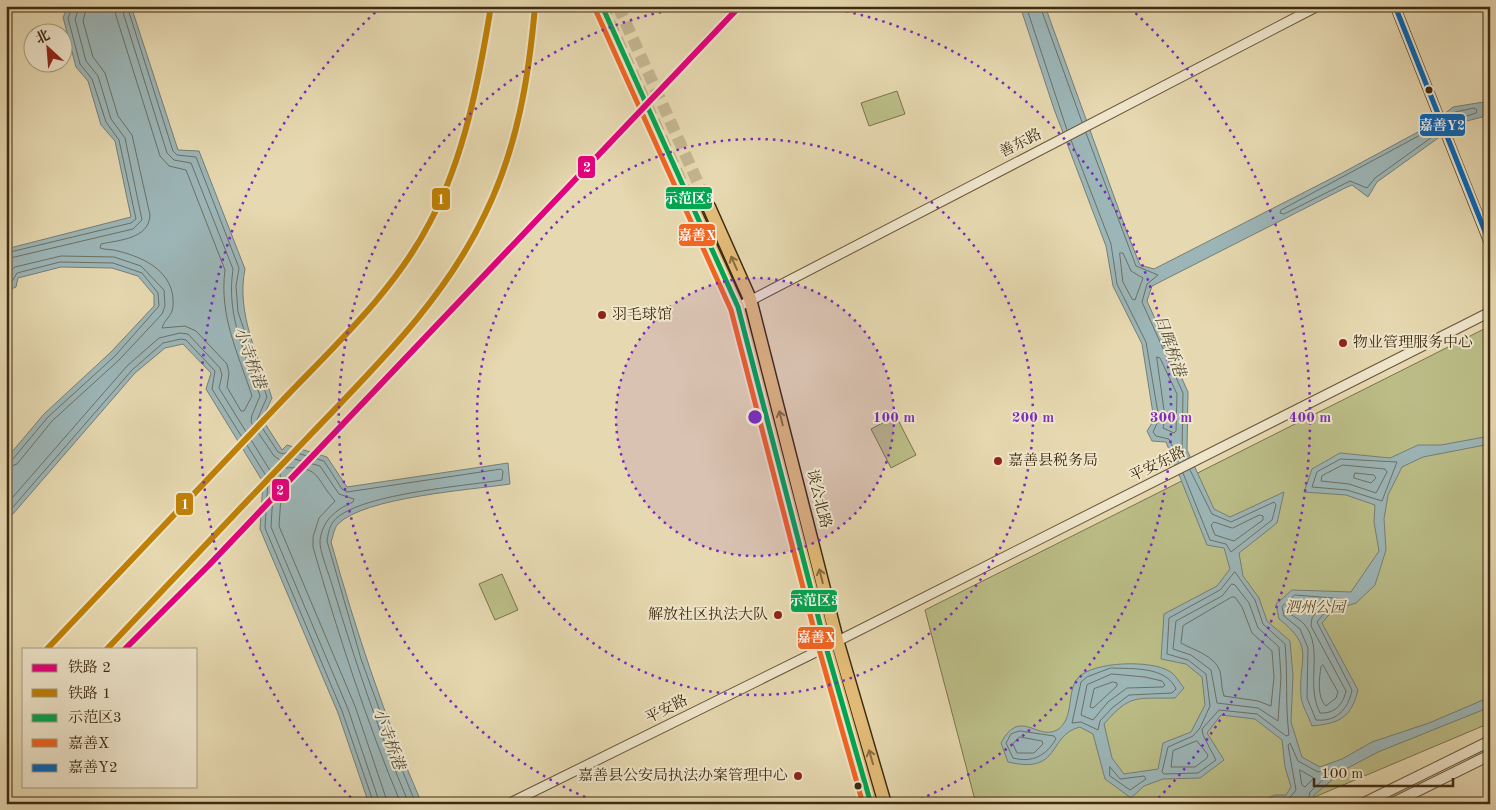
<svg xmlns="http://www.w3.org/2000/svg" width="1496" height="810" font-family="'Old Standard TT','Noto Serif SC',serif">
<rect width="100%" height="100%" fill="#e6d8b0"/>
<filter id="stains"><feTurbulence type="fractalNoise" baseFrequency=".004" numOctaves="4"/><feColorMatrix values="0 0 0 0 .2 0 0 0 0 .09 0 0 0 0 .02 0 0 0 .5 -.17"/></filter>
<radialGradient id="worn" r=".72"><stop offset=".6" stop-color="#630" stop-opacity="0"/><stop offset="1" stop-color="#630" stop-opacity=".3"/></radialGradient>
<g fill="#bbbd87" stroke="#7c744c">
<path d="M 897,91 L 905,114 L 869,126 L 861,103 Z"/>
<path d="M 1490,326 L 1490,723 L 1298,804 L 976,804 L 925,610 Z"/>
<path d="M 896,416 L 916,455 L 891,468 L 871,429 Z"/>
<path d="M 502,574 L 518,610 L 495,620 L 479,584 Z"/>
</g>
<g fill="#9cb6b8" stroke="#767e75">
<path d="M 69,6 L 131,6 L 178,150 L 199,151 L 245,269 C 236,313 258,356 272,398 L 262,419 L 282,450 L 287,445 L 327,457 L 347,487 L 508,463 L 510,484 C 470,490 365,497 338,524 C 334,528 333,537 331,542 C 356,631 385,719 422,804 L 369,804 L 338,713 L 260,529 L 263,482 L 206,389 L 211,373 L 183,344 L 165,348 L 135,373 L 6,522 L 6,459 L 44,414 L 111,352 L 154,306 L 154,295 L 138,276 L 112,268 L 61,267 L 18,278 L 16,287 L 6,291 L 6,249 L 131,217 L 115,141 L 101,125 L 88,81 L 76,67 L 63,17 Z"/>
<path d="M 1020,6 L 1045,6 L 1128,235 L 1140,265 L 1154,269 L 1342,173 L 1429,126 L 1453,107 L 1490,101 L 1490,115 L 1459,123 L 1377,182 L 1368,197 L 1352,185 L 1345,188 L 1152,286 L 1147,301 L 1188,392 L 1187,450 L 1214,509 L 1230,517 L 1284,492 L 1277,523 L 1239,553 L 1243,576 L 1259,598 L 1267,621 L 1290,641 L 1293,676 L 1291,722 L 1302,757 L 1320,767 L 1342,759 L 1372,742 L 1429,723 L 1490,697 L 1490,707 L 1378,752 L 1344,770 L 1314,795 L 1312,804 L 1254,804 L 1275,795 L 1286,795 L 1291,787 L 1285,767 L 1282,740 L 1255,719 L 1221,715 L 1207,733 L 1224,760 L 1200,778 L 1163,779 L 1144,786 L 1131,798 L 1105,779 L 1093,734 L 1080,727 C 1047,735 1062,775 1008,762 L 1001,743 C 1020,707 1037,741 1057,730 C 1075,719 1066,691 1078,678 C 1093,661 1151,660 1169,671 C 1175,674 1180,683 1184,688 L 1175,698 C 1136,699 1131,693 1104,724 L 1112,758 L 1124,774 L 1158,769 L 1163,743 L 1191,732 L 1205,705 L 1202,677 L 1186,664 L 1161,659 L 1164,614 L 1217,586 L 1230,569 L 1224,548 L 1207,545 L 1166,442 L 1152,441 L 1147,431 L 1154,420 L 1142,344 L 1113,286 L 1106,246 L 1054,109 Z"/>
<path d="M 1490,436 L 1490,444 L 1423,457 L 1402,467 L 1388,495 L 1384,519 L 1386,550 L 1375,585 L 1356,603 L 1333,610 L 1322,623 L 1358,690 C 1351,718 1340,723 1312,726 C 1309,717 1302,706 1301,697 C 1298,657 1316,648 1279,619 L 1276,604 L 1292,590 L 1351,592 L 1379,551 L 1374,522 L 1375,505 L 1346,495 L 1304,492 L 1312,469 L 1340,453 L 1390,458 L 1418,445 L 1441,445 Z"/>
</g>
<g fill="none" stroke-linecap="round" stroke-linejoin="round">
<g stroke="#6d7064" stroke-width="1">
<path d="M 87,6 L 83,21 L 93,57 L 105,73 L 118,116 L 132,135 L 150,215 C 149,239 119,240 101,244 L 100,248 C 105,250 112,249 118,251 C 146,258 176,273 173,307 C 172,316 164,320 162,328 L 185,326 L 196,331 L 227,364 L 229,373 L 227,387 L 241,411 L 244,411 L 252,396 C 238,353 219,316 225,270 L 186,170 L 169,166 L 160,156 L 113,6"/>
<path d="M 121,6 L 167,153 L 174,160 L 191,163 L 233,269 C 226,317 245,351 260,396 L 252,415 L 251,422 L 274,456 L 280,460 L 291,458 L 320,466 L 339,494 L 354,499 L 353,502 C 335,510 323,520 320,540 C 319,551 330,576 333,588 C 355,661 379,733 409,804"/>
<path d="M 127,6 L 173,151 L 177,155 L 196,157 L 239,268 L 236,286 L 238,312 L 267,397 L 257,420 L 278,452 L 283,454 L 290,451 L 324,461 L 342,489 L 347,492 L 501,469 L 503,471 L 502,480 C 466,486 354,494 333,522 C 329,527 328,535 327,541 L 361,659 L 396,755 L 416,804"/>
<path d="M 1026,6 L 1067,130"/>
<path d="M 1040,6 L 1082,122"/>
<path d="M 1446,119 L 1455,112 L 1474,108 L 1477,110 L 1476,113 L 1458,119 L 1448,125"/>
<path d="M 1437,126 L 1281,210 L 1280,213 L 1284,214 L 1350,181 L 1367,188 L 1375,178 L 1439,132"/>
<path d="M 1086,133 L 1136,266 L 1158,275 L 1147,284 L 1142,302 L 1183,393 L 1182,450 L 1185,459"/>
<path d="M 1071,140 L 1111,244 L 1117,284 L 1146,342 L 1159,419 L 1153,432 L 1156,436 L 1169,439 L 1179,462"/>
<path d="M 6,253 L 131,223 L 136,219 L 119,140 L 106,122 L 92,79 L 80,64 L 68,18 L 73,6"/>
<path d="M 1120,253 L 1123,253 L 1131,271 L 1143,278 L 1135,300 L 1132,299 L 1123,282 Z"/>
<path d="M 6,259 L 133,229 L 142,220 L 125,138 L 111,119 L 98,76 L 86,61 L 75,19 L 80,6"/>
<path d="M 6,279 L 9,272 L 15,267 L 61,256 L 114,257 L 141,266 L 164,290 L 165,306 L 162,314 L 119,360 L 52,421 L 17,464 L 6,468"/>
<path d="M 6,286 L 11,283 L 17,273 L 60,262 L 113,263 L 142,273 L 158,293 L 159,306 L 115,356 L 48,417 L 12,460 L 6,462"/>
<path d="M 1157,357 L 1160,358 L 1177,394 L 1176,431 L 1174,433 L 1163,428 L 1165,418 Z"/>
<path d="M 1341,459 L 1397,462 L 1382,501 L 1347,490 L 1312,487 L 1317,472 Z"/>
<path d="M 1343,465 L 1385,469 L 1387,472 L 1376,493 L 1349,484 L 1321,481 L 1322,476 Z"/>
<path d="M 1183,473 L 1210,540 L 1226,544 L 1231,552 L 1272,520 L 1276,505 L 1274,502 L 1231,522 L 1212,514 L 1190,470"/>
<path d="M 1355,473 L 1374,475 L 1376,478 L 1371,483 L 1354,478 Z"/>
<path d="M 6,505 L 127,366 L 159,338 L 180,333 L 188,334 L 220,368 L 222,375 L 219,388 L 274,477 L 271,527 L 348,709 L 380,804"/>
<path d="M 6,515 L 132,370 L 163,343 L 181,339 L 186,340 L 215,371 L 212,389 L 268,479 L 265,528 L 342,711 L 374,804"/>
<path d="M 1260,515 L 1263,516 L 1263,520 L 1234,541 L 1215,535 L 1211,525 L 1214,522 L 1232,528 Z"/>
<path d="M 1235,572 L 1255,600 L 1263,624 L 1285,644 C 1288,674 1285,705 1289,735 L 1286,736 L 1257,714 L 1219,710 L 1202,729 L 1203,735 L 1216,760 L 1198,773 L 1164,774 L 1162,772 L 1168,747 L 1193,736 L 1200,728 L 1210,706 L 1206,674 L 1188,660 L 1167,654 L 1169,618 L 1220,590 Z"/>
<path d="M 1232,584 L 1235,585 L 1249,603 L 1258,628 L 1279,647 L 1281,677 L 1278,721 L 1258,708 L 1217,703 L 1211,670 L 1191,655 L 1173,649 L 1176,621 L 1222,596 Z"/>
<path d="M 1295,595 L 1345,599 L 1343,602 L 1330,606 L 1317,622 L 1352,690 C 1348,710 1336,722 1316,720 L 1307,698 L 1308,648 L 1300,629 L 1284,616 L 1282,607 Z"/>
<path d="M 1232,597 L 1235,597 L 1242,607 L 1252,633 L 1272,651 L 1274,677 L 1271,706 L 1258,701 L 1224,696 C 1221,688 1222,679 1220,671 C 1214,655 1193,650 1181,643 L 1183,626 Z"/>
<path d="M 1297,601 L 1322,604 L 1312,618 L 1311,626 L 1346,691 C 1343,705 1334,714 1320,713 C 1305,683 1324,650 1305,625 C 1301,620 1294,617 1289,613 L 1289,608 Z"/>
<path d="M 1323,665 L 1338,692 L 1336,698 L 1326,706 C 1317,698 1319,679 1321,667 Z"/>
<path d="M 1111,668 C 1132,669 1166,666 1176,689 L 1172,693 L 1129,695 L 1112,708 L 1100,721 L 1098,730 L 1081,722 L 1072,723 L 1081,682 L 1087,677 Z"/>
<path d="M 1112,674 L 1145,677 L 1162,681 L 1165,685 L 1163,687 L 1127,688 L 1108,702 L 1093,720 L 1081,715 L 1087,685 Z"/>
<path d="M 1113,682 L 1117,683 L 1117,686 L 1093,708 L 1090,707 L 1094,689 Z"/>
<path d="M 1020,731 L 1054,736 L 1056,739 C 1046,756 1032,763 1013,758 L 1006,743 L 1011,734 Z"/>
<path d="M 1020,737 L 1042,741 L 1043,744 L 1034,753 L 1017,753 L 1013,744 Z"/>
<path d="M 1197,741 L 1208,755 L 1207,758 L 1195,767 L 1171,767 L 1173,751 Z"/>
<path d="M 1110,767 L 1120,779 L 1144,776 L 1146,779 L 1130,790 L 1110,776 Z"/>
<path d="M 1300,770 L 1314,778 L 1305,787 L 1302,785 Z"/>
<path d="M 388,804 L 355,706 L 279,526 L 282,482 L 279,471 L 281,468 C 321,466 313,475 335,501 L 319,518 L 313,537 L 313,547 C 338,634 366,720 401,804"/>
<path d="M 1267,804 L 1276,800 L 1288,800 L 1296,790 L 1288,745 L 1290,743 L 1298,761 L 1318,772 L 1330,769 L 1332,771 L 1310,792 L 1307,804"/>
</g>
<g stroke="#c4b590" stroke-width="12" stroke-dasharray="12 6" stroke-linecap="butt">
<path d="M 602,6 L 695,212"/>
<path d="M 618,6 L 709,207"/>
</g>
<defs>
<g id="minor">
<path d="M 1395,6 L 1490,245"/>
<path d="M 738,307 L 1318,6"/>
<path d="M 508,804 L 826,647 L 1490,312"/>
</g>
<g id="tertiary">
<path d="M 1362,804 L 1490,741"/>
<path d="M 1391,804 L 1490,755"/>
</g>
<g id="primary">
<path d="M 709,207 L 750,299 L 837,640 L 885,804"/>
<path d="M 695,212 L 738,307 L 826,647 L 871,804"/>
</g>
</defs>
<use href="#minor" stroke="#685638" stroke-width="11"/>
<use href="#tertiary" stroke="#685638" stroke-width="12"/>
<use href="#primary" stroke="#3e2b10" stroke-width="15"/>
<use href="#minor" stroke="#efe6cc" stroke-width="9"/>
<use href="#tertiary" stroke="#efe6cc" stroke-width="10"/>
<use href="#primary" stroke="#e3bc78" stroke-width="12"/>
<defs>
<path id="bus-1" d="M 602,6 L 738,307 L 826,647 L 871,804"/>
<path id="bus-2" d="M 595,9 L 731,310 L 819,649 L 863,804"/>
<path id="bus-3" d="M 1395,6 L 1490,244"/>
</defs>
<use href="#bus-1" stroke="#efe6cc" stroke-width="9"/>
<use href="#bus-2" stroke="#efe6cc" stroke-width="9"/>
<use href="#bus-3" stroke="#efe6cc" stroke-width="9"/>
<use href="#bus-1" stroke="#00a651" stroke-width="5"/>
<use href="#bus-2" stroke="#f26522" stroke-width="5"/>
<use href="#bus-3" stroke="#0065bd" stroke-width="5"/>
<defs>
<path id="rail-1" d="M 125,649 L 209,565 L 740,6"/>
<g id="rail-2">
<path d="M 47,649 C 125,567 202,485 279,404 C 333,347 394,292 430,222 C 465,156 479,79 491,6"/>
<path d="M 107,649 C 176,576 244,504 313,432 C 377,365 445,299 485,214 C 517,149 529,77 535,6"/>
</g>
</defs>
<use href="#rail-1" stroke="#efe6cc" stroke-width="10"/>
<use href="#rail-2" stroke="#efe6cc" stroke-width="10"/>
<use href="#rail-1" stroke="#e5007d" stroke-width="6"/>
<use href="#rail-2" stroke="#c08105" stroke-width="6"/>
</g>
<defs><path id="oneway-shaft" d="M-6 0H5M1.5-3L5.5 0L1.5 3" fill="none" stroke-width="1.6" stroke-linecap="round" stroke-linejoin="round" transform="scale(1.25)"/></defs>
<g stroke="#886c3f">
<use href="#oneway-shaft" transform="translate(734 263) rotate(-114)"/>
<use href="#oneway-shaft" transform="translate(781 418) rotate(-104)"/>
<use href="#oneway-shaft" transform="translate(821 576) rotate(-104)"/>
<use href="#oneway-shaft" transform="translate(871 757) rotate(-106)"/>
</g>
<circle cx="755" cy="417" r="139" fill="#7b2cbf" fill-opacity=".12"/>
<g fill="none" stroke="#7b2cbf" stroke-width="2.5" stroke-dasharray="2.5 5">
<circle cx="755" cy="417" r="139"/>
<circle cx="755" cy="417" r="278"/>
<path d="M599 803A416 416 0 0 1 686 7M824 7A416 416 0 0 1 911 803"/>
<path d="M356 803A555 555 0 0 1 380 8M1130 8A555 555 0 0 1 1154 803"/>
</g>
<g fill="#3e2b10" stroke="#efe6cc" stroke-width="2">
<circle cx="1429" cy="90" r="4.5"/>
<circle cx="858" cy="786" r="4.5"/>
</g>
<g fill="#8f2418" stroke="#efe6cc" stroke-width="2">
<circle cx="602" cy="315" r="5"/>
<circle cx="1343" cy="343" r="5"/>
<circle cx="998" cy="461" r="5"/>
<circle cx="778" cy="615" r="5"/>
<circle cx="798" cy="776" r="5"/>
</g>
<g text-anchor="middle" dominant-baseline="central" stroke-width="4" stroke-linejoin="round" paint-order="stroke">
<g font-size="15" fill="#3e2b10" stroke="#efe6cc">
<text transform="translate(1021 144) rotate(-27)">善东路</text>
<text transform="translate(1158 465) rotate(-26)">平安东路</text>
<text transform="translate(818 499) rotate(76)">谈公北路</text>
<text transform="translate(667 710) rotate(-26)">平安路</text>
</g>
<g font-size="15" fill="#3e2b10" stroke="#efe6cc" text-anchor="start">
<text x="612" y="315">羽毛球馆</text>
<text x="1353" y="343">物业管理服务中心</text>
<text x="1008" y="461">嘉善县税务局</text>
<text x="768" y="615" text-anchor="end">解放社区执法大队</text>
<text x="788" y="776" text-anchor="end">嘉善县公安局执法办案管理中心</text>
</g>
<g font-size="15" font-style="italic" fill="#574828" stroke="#efe6cc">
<text x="1315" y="608">泗州公园</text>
</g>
<g font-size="16" font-style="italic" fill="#564e3a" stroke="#efe6cc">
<text transform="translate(1169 346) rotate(71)">日晖桥港</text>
<text transform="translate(249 358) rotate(70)">小寺桥港</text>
<text transform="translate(388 739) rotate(70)">小寺桥港</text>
</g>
</g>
<circle cx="755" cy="417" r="8" fill="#7b2cbf" stroke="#efe6cc" stroke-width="2.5"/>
<g font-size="15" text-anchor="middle" font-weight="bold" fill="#7b2cbf" stroke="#efe6cc" stroke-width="4" stroke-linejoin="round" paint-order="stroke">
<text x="894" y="422">100 m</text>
<text x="1033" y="422">200 m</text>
<text x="1171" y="422">300 m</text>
<text x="1310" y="422">400 m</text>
</g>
<g stroke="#efe6cc" stroke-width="2">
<rect x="1419" y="113" width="47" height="24" rx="5" fill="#0065bd"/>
<rect x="577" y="155" width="19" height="24" rx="5" fill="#e5007d"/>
<rect x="665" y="186" width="48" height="24" rx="5" fill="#00a651"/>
<rect x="431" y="187" width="20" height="24" rx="5" fill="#c08105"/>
<rect x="678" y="223" width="38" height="24" rx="5" fill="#f26522"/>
<rect x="271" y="478" width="19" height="24" rx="5" fill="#e5007d"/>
<rect x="175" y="492" width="19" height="24" rx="5" fill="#c08105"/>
<rect x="790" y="589" width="48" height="24" rx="5" fill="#00a651"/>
<rect x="797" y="626" width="38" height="24" rx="5" fill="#f26522"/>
</g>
<g font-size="14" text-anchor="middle" font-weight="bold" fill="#fff">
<text x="1442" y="130">嘉善Y2</text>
<text x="587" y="172">2</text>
<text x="689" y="203">示范区3</text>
<text x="441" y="204">1</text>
<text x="697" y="240">嘉善X</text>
<text x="280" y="495">2</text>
<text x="185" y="509">1</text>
<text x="814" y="605">示范区3</text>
<text x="816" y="642">嘉善X</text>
</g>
<rect width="1496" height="810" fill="none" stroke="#e6d8b0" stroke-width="25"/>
<rect x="8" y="8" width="1481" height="795" fill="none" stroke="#3e2b10" stroke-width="2.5"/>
<rect x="12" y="12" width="1471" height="785" fill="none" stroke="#3e2b10"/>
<rect x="22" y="648" width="175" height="140" fill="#efe6cc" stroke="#a89b81"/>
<rect x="32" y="664" width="25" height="8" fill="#e5007d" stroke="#a89b81"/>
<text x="68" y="672" font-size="15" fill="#3e2b10">铁路 2</text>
<rect x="32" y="689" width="25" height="8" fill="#c08105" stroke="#a89b81"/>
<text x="68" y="698" font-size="15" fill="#3e2b10">铁路 1</text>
<rect x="32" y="714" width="25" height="8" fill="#00a651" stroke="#a89b81"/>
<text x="68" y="722" font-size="15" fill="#3e2b10">示范区3</text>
<rect x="32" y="739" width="25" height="8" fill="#f26522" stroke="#a89b81"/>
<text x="68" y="748" font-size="15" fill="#3e2b10">嘉善X</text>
<rect x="32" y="764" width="25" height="8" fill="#0065bd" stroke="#a89b81"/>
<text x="68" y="772" font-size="15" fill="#3e2b10">嘉善Y2</text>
<g transform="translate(48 48) rotate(334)"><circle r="24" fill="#efe6cc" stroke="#a89b81"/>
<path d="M0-4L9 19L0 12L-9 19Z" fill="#8f2418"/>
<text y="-8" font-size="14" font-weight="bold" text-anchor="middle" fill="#3e2b10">北</text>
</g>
<path d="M1314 778v8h139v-8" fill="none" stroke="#3e2b10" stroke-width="2.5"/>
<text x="1321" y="778" font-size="15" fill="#3e2b10" stroke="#efe6cc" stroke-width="4" paint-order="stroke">100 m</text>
<rect width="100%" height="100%" filter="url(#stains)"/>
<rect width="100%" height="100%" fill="url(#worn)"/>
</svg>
